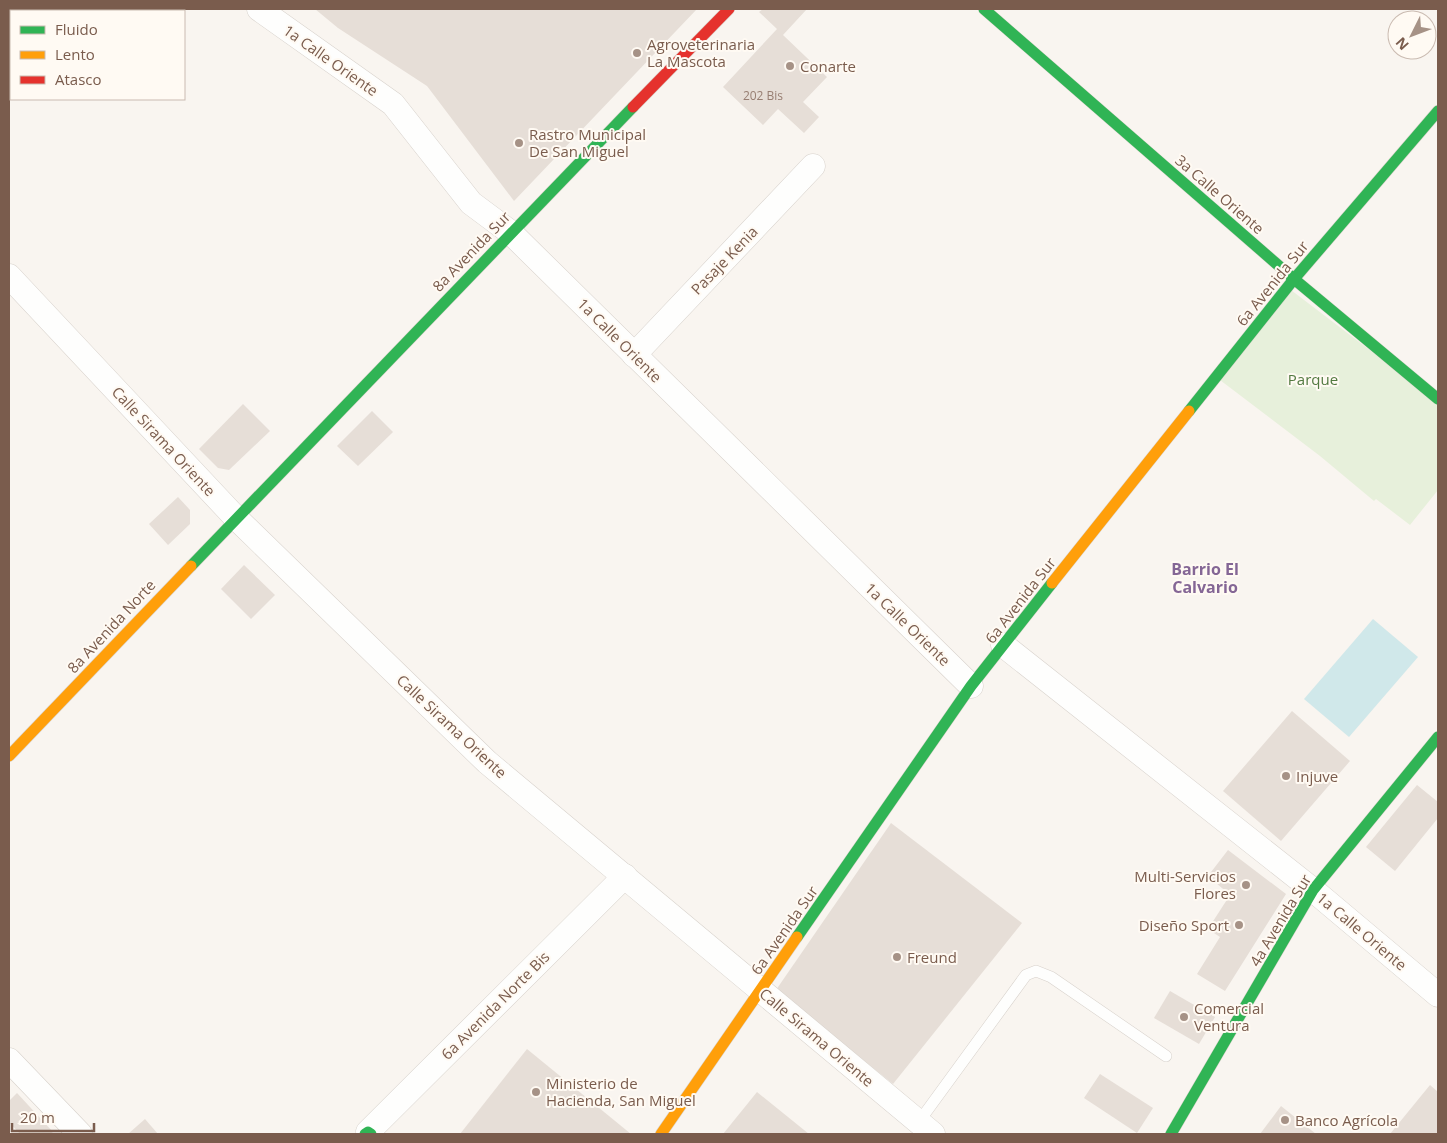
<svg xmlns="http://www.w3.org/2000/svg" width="1447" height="1143" font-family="'Open Sans',sans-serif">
<rect width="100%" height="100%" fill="#f9f5f0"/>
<path fill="#e7f0db" d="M 1287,287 L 1438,402 L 1438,490 L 1410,525 L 1376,499 L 1374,501 L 1320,456 L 1216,377 Z"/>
<path fill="#d0e8ea" d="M 1373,619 L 1418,657 L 1349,737 L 1304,699 Z"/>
<g fill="#e6ded7">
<path d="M 315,9 L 697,9 L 514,201 L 427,86 L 338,28 Z"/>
<path d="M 763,9 L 807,9 L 783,35 L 827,77 L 803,102 L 819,117 L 804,133 L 778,109 L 763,125 L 723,87 L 777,29 L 759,12 Z"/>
<path d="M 243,404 L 270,431 L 229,470 L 218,468 L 199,449 Z"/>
<path d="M 372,411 L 393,432 L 358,466 L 337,446 Z"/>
<path d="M 178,497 L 190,510 L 190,524 L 168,545 L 149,524 Z"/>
<path d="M 244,565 L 275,595 L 251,619 L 221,589 Z"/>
<path d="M 1292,711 L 1350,761 L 1281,841 L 1223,791 Z"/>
<path d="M 1417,785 L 1438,802 L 1438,818 L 1395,871 L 1366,847 Z"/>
<path d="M 891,823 L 1022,923 L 893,1084 L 776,990 Z"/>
<path d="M 1228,850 L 1286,894 L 1225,991 L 1197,974 L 1220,937 L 1208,929 L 1230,895 L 1208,876 Z"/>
<path d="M 1170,991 L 1215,1017 L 1199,1044 L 1154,1018 Z"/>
<path d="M 527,1049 L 631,1134 L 460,1134 Z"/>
<path d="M 1100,1074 L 1153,1108 L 1137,1133 L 1084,1098 Z"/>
<path d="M 1430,1085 L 1438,1092 L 1438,1134 L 1390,1134 Z"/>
<path d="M 757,1092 L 809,1134 L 723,1134 Z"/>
<path d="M 17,1093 L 53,1132 L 50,1134 L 20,1134 L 9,1122 L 9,1101 Z"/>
<path d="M 1281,1106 L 1316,1134 L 1260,1134 Z"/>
<path d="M 145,1119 L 158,1134 L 128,1134 Z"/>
</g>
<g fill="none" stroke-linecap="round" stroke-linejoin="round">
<defs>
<path id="lane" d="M 918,1123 L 1026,975 L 1036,971 L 1051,977 L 1166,1056"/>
<g id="street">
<path d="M 259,9 L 393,104 L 471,203 L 510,232 L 971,686"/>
<path d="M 45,11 L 47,9"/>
<path d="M 9,46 L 11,44"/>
<path d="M 9,276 L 235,517 L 487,762 L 933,1134"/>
<path d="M 634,355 L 813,166"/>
<path d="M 1003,645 L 1313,890 L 1438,995"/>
<path d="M 9,1060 L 80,1134"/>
<path d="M 368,1132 L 625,876"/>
</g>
<g id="fast">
<path d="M 984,9 L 1294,279 L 1438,399"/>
<path d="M 1189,411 L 1294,279 L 1438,111"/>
<path d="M 191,566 L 633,107"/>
<path d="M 797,937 L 971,686 L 1052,583"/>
<path d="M 365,1134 L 368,1132 L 371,1134"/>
<path d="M 1171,1134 L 1313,890 L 1438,737"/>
</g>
<g id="slow">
<path d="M 1052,583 L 1189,411"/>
<path d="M 9,756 L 191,566"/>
<path d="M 661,1134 L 797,937"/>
</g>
<path id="jam" d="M 633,107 L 729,9"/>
</defs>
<use href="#lane" stroke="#d7d1cb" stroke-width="12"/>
<use href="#street" stroke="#d7d1cb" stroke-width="25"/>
<use href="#fast" stroke="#d9d2cb" stroke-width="12"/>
<use href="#slow" stroke="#d9d2cb" stroke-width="12"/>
<use href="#jam" stroke="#d9d2cb" stroke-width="12"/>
<use href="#lane" stroke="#fefefd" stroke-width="11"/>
<use href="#street" stroke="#fefefd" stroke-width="24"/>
<use href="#fast" stroke="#30b455" stroke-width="11"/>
<use href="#slow" stroke="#ff9f0a" stroke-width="11"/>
<use href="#jam" stroke="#e5322d" stroke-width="11"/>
</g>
<g fill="#a69286" stroke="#fffaf3" stroke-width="2">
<circle cx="637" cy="53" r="5"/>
<circle cx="790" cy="66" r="5"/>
<circle cx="519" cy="143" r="5"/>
<circle cx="1286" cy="776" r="5"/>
<circle cx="1246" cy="885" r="5"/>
<circle cx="1239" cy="925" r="5"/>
<circle cx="897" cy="957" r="5"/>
<circle cx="1184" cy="1017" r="5"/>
<circle cx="536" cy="1092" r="5"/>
<circle cx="1285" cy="1120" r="5"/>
</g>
<g text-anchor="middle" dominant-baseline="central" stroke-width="4" stroke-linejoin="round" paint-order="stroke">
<g font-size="12" fill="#977e72">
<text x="763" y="95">202 Bis</text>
</g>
<g font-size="15" fill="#7a5c4d" stroke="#fffaf3" text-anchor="start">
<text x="647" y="44">Agroveterinaria<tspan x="647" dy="17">La Mascota</tspan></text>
<text x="800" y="66">Conarte</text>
<text x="529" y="134">Rastro Municipal<tspan x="529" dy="17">De San Miguel</tspan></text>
<text x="1296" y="776">Injuve</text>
<text x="1236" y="876" text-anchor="end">Multi-Servicios<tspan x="1236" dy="17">Flores</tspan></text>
<text x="1229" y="925" text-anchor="end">Diseño Sport</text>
<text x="907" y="957">Freund</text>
<text x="1194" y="1008">Comercial<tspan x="1194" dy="17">Ventura</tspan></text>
<text x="546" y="1083">Ministerio de<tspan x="546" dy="17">Hacienda, San Miguel</tspan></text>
<text x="1295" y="1120">Banco Agrícola</text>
</g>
<g font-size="15" fill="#7a5c4d" stroke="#fffaf3">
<text transform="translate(331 60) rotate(35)">1a Calle Oriente</text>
<text transform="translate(1220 194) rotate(41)">3a Calle Oriente</text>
<text transform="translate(471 251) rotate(-46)">8a Avenida Sur</text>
<text transform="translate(724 260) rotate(-46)">Pasaje Kenia</text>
<text transform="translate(1272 283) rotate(-51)">6a Avenida Sur</text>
<text transform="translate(620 340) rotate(45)">1a Calle Oriente</text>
<text transform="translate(164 441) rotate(47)">Calle Sirama Oriente</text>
<text transform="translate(1020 600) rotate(-52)">6a Avenida Sur</text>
<text transform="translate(908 624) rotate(44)">1a Calle Oriente</text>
<text transform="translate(111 626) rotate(-47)">8a Avenida Norte</text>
<text transform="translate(452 726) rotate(43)">Calle Sirama Oriente</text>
<text transform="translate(1280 920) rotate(-59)">4a Avenida Sur</text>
<text transform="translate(784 930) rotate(-55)">6a Avenida Sur</text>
<text transform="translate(1362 931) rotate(40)">1a Calle Oriente</text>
<text transform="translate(495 1005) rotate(-45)">6a Avenida Norte Bis</text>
<text transform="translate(817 1037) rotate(40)">Calle Sirama Oriente</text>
</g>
<g font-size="15" fill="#537a41" stroke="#fffaf3">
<text x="1313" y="379">Parque</text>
</g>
<g font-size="16" font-weight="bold" fill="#846695" stroke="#fffaf3">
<text x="1205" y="569">Barrio El<tspan x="1205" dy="18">Calvario</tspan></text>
</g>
</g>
<rect width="1447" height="1143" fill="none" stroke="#7a5c4d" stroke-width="20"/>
<rect x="10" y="10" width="175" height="90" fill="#fffaf3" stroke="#cabbb1"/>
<rect x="20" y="26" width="25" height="8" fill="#30b455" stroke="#cabbb1"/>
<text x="55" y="35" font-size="15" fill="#7a5c4d">Fluido</text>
<rect x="20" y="51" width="25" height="8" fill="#ff9f0a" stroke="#cabbb1"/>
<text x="55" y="60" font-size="15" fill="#7a5c4d">Lento</text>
<rect x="20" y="76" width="25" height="8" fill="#e5322d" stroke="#cabbb1"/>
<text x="55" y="85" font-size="15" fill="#7a5c4d">Atasco</text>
<g transform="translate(1412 35) rotate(228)"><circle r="24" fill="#fffaf3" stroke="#cabbb1"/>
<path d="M0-4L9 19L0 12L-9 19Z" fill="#a69286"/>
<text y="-8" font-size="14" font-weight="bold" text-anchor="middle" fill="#7a5c4d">N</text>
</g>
<path d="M12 1123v8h82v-8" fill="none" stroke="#7a5c4d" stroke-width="2.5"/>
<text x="20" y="1123" font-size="15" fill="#7a5c4d" stroke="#fffaf3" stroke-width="4" paint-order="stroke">20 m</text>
</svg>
